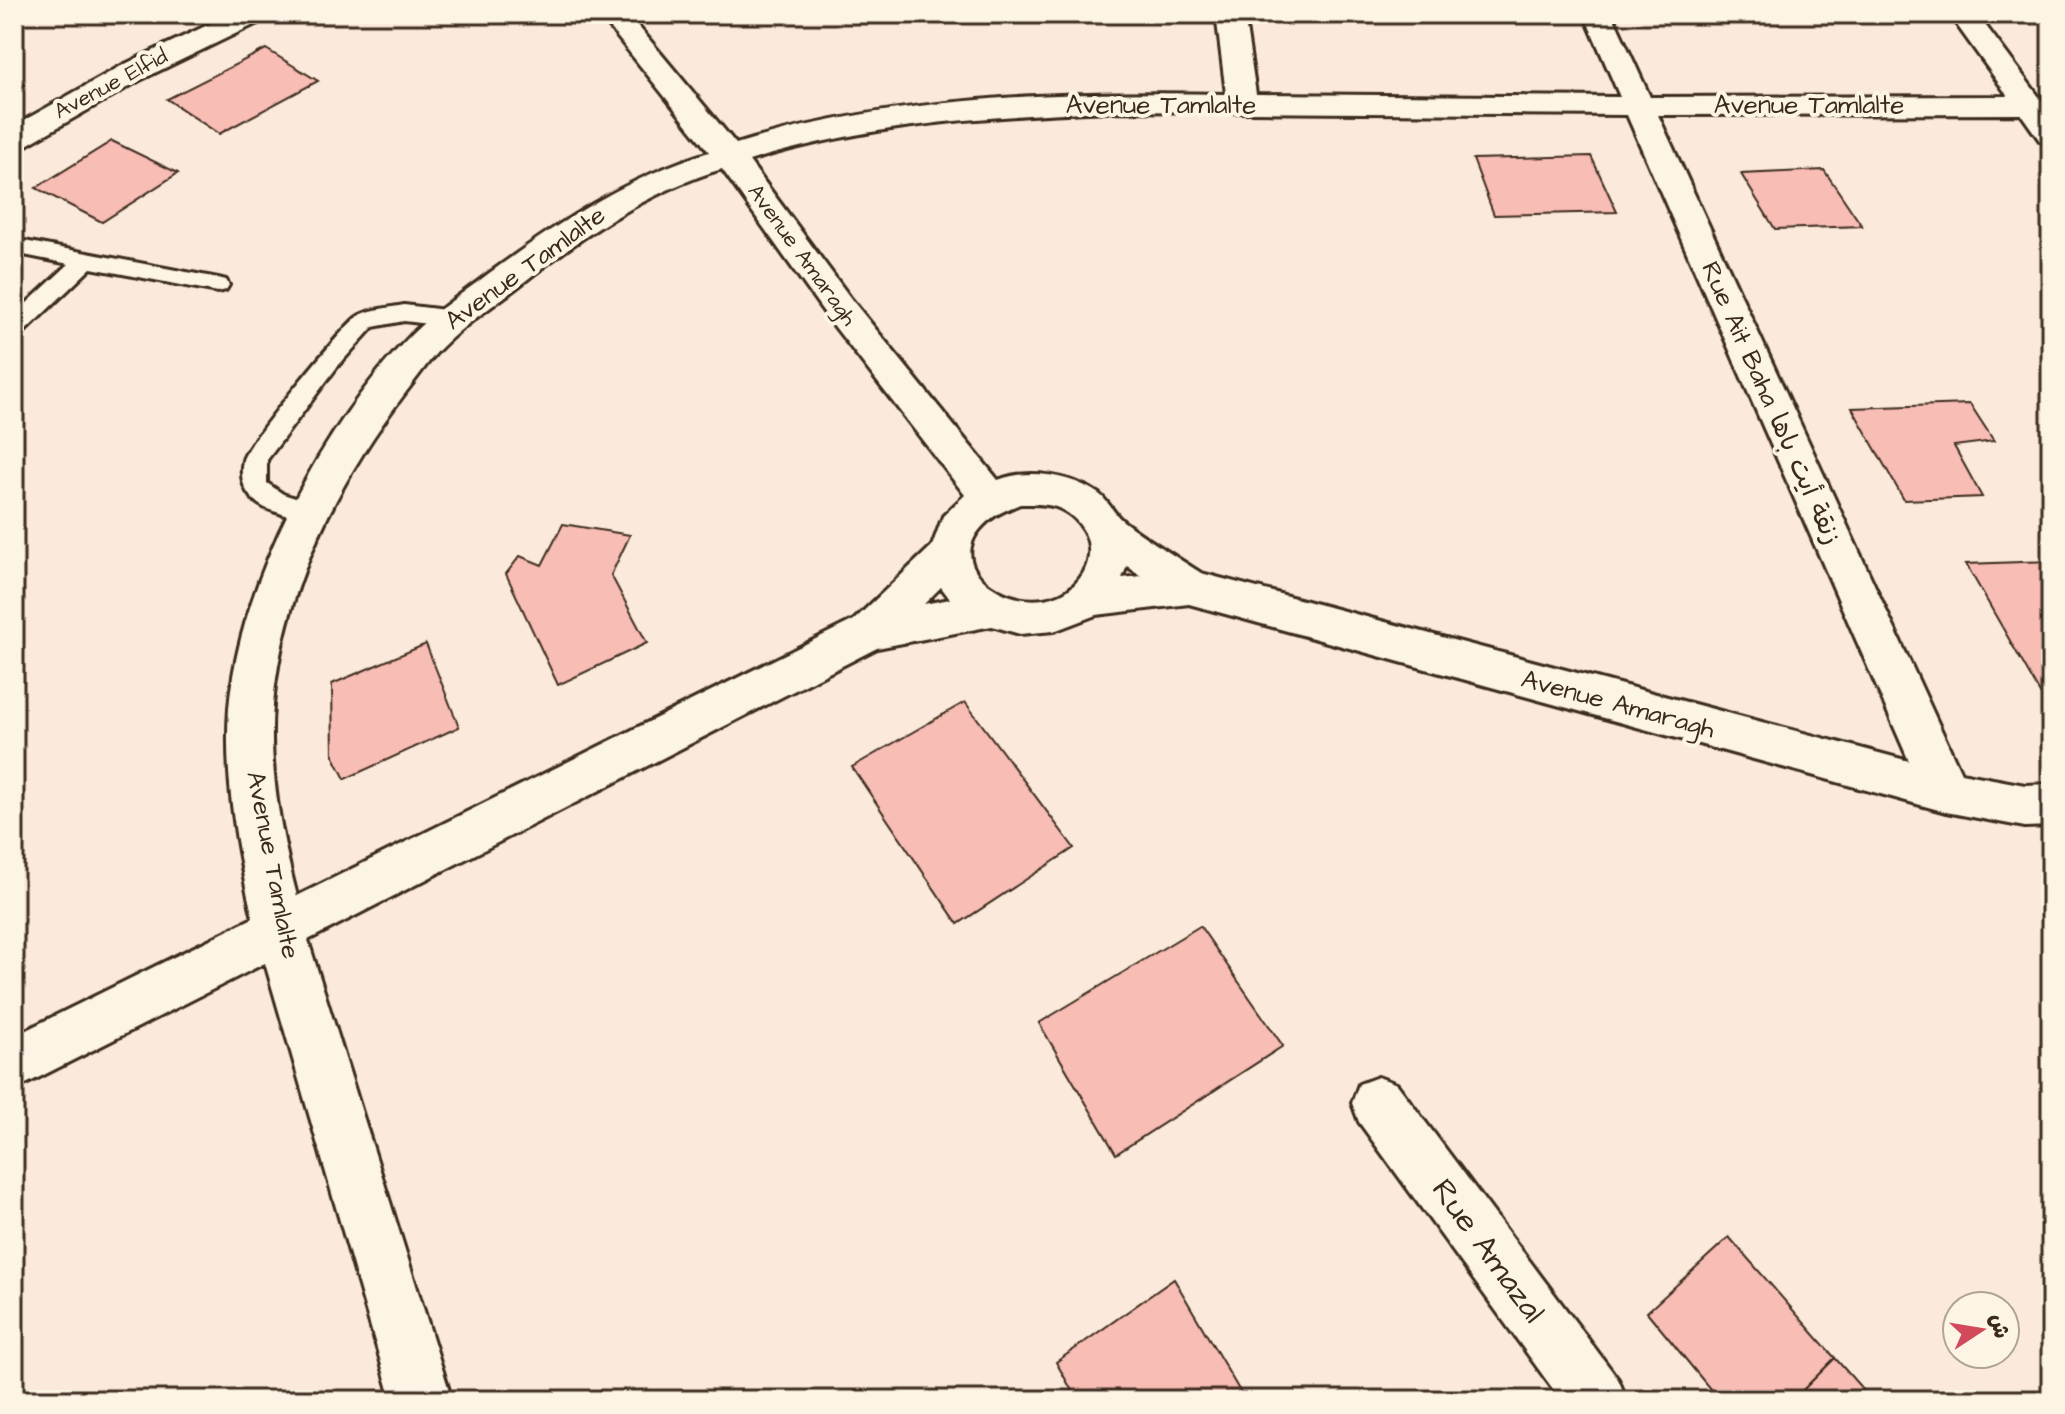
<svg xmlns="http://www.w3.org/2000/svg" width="2065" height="1414" font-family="'Architects Daughter','Playpen Sans Arabic',sans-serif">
<rect width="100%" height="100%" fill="#fbeadb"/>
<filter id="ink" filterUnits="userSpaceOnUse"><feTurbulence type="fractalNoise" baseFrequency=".0125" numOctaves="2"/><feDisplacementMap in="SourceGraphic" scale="16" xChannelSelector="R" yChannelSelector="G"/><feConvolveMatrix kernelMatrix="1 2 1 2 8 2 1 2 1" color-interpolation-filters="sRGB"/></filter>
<g filter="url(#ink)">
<g fill="#f8bdb4" stroke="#3b2a1e" stroke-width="2">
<path d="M 266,49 L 318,81 L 219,134 L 167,99 Z"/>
<path d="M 112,141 L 178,173 L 102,222 L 36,188 Z"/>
<path d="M 1591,156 L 1617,212 L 1494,215 L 1473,159 Z"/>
<path d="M 1824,170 L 1862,226 L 1775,229 L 1741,174 Z"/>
<path d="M 1970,404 L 1994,441 L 1954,446 L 1982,497 L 1904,500 L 1852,408 Z"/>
<path d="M 563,524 L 630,535 L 611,575 L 647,643 L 558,685 L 506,574 L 520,556 L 542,565 Z"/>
<path d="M 2051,561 L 2051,709 L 2049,709 L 1966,564 Z"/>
<path d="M 426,644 L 459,727 L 345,779 L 333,755 L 332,684 Z"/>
<path d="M 965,702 L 1074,848 L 958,924 L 852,767 Z"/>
<path d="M 1200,926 L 1283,1046 L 1116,1154 L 1039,1023 Z"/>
<path d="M 1729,1237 L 1835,1358 L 1793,1400 L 1719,1400 L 1647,1312 Z"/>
<path d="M 1174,1279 L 1245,1400 L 1077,1400 L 1056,1362 Z"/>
<path d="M 1835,1358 L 1872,1400 L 1793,1400 Z"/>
</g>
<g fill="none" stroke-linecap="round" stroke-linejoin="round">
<defs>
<g id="service">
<path d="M 14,239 L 218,278 L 226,280 L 229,285 L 226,290 L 218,292 L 91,268 L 22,334 L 14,336 L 14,315 L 69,264 L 14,253 Z"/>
<path d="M 404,305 L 454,311 L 462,314 L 465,319 L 462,324 L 454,327 L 404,321 L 373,327 L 337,367 L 267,460 L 267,483 L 283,494 L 320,506 L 324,513 L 320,520 C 305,525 288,515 273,511 C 249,503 238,485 243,460 C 245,446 342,328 357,317 C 368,309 390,308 404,305 Z"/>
</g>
<g id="minor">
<path d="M 231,14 L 268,14 L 264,20 L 142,79 L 25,146 L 14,149 L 14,126 L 121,66 Z"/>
<path d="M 599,14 L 628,14 L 736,144 C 895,96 1061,91 1226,94 L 1216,14 L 1244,14 L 1256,94 L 1620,97 L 1584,14 L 1612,14 L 1650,97 L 2008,96 L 1949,14 L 1977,14 L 2051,113 L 2051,143 L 2040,141 L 2021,114 L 1658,115 L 1961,773 L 2025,785 L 2051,784 L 2051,826 L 2025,827 L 1946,812 L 1189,604 L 1096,615 L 1054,631 L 1020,634 L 992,626 L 877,648 L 308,940 L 452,1400 L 392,1400 L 265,963 L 14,1090 L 14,1036 L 253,918 C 237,850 224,779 229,708 C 239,583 324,422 412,334 C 435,311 462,294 488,274 C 558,223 625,178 709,152 ZM 1110,111 L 1627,115 L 1909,761 L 1201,573 C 1175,556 1148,540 1123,521 C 1114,514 1109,502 1099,494 C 1072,475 1028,468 998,480 L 852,300 L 749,161 C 867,124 987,116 1110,111 ZM 722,169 L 828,318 L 965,495 L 943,516 L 932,546 L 854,620 L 297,896 C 281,835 268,768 273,705 C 283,590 336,483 406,392 C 417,378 427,363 439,350 C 463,325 492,307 519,286 C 580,237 647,192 722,169 ZM 1020,504 C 1031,504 1045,503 1056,507 C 1082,517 1098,545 1084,572 C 1047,638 920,572 992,518 C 1000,512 1011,508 1020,504 ZM 1127,566 L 1141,576 L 1122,578 ZM 941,587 L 950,599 L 924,604 Z"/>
<path d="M 1378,1077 L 1397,1084 L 1618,1379 L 1627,1400 L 1561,1400 L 1359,1122 L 1352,1103 L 1359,1084 Z"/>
</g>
</defs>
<use href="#service" stroke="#3b2a1e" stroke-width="6"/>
<use href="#minor" stroke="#3b2a1e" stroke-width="6"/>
<use href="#service" fill="#fcf5e5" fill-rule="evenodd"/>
<use href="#minor" fill="#fcf5e5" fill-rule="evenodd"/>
</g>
</g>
<g text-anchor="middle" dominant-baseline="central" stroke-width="8" stroke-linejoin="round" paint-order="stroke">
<g font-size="22" fill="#3b2a1e" stroke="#fcf5e5">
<text transform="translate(111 84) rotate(-28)">Avenue Elfid</text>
<text transform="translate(802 255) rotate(54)">Avenue Amaragh</text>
</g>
<g font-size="26" fill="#3b2a1e" stroke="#fcf5e5">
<text x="1161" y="105">Avenue Tamlalte</text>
<text x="1809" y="105">Avenue Tamlalte</text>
<text transform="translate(525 268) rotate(-36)">Avenue Tamlalte</text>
<text transform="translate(1771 403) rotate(66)">Rue Ait Baha زنقة أيت باها</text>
<text transform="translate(1618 704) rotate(15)">Avenue Amaragh</text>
<text transform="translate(273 865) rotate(79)">Avenue Tamlalte</text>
</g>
<g font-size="32" fill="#3b2a1e" stroke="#fcf5e5">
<text transform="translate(1488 1251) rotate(54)">Rue Amazal</text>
</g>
</g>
<rect width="2065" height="1414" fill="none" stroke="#fcf5e5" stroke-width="48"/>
<rect x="24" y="24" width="2017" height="1366" fill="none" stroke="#3b2a1e" stroke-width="3" filter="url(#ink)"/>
<g transform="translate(1981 1330) rotate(78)"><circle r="38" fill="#fcf5e5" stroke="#afa495" stroke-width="2"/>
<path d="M0-6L14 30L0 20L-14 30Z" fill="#d1495b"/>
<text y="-12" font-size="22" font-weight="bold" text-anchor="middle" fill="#3b2a1e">ش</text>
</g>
</svg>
